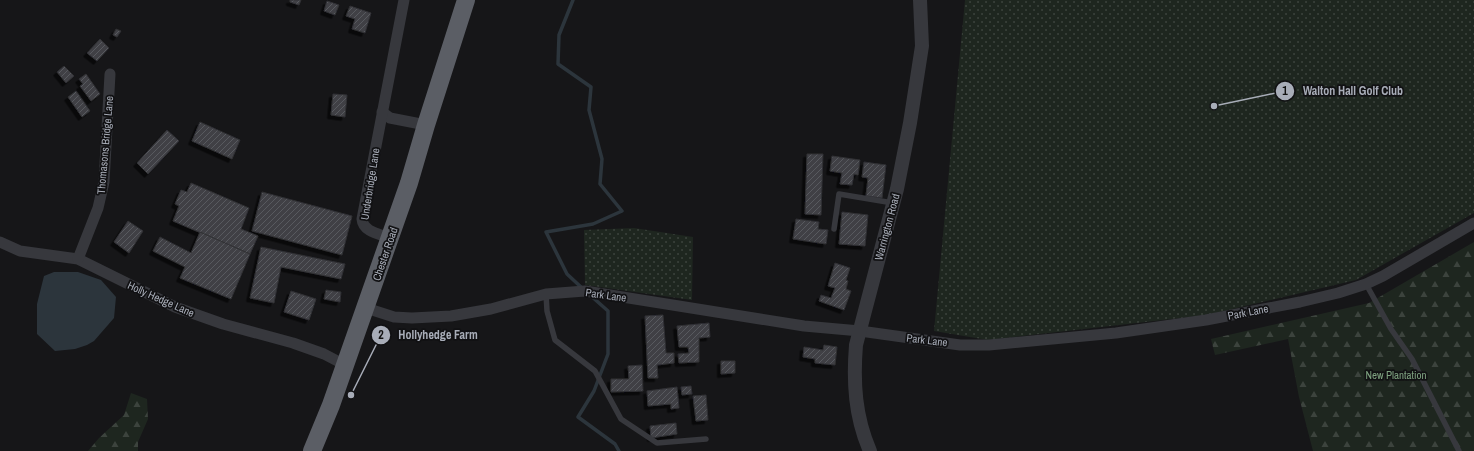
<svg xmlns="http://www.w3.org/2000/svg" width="1474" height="451" font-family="'Archivo Narrow',sans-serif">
<defs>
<pattern id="grass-dots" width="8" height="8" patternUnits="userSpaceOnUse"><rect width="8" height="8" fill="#1e261f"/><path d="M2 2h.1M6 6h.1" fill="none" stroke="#3c433d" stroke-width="1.8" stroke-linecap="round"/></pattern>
<pattern id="forest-firs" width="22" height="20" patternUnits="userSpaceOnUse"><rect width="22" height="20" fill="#1e261f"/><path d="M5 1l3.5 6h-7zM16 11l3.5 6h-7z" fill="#3c433d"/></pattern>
<pattern id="building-hatch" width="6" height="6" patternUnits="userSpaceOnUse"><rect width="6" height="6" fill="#404145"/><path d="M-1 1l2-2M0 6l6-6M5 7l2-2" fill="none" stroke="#595a5e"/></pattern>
<filter id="shadow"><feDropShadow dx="-3.5" dy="3.5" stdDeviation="0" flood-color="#0009"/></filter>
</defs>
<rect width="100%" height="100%" fill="#161618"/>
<g fill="url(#grass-dots)">
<path d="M 965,0 L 1474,0 L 1474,213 L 1356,280 L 1207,315 L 988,340 L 934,331 Z"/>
<path d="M 634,228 L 693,237 L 692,300 L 585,285 L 584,230 Z"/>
</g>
<g fill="url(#forest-firs)">
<path d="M 1474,242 L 1474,451 L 1313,451 L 1299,397 L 1288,339 L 1215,355 L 1211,339 L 1369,303 Z"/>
<path d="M 131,393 L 147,399 L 148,419 L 138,442 L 138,451 L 88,451 L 99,438 L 124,415 Z"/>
</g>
<path fill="#2c353c" d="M 54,272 L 78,272 L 101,280 L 116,297 L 114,318 L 94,341 L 87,345 L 75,349 L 55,351 L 37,334 L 37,304 L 44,276 Z"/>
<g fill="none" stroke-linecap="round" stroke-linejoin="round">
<g stroke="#2c353c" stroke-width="3.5">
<path d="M 573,0 L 559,35 L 558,64 L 591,87 L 589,110 L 602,159 L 600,184 L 622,211 L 593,224 L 546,232 L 567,274 L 582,288"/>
<path d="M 590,295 L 608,311 L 608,354 L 594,391 L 578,417 L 615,444 L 619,451"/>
</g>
</g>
<g fill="url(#building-hatch)" stroke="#303034" filter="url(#shadow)">
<path d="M 290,0 L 301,0 L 299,5 L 290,2 Z"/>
<path d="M 327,1 L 339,5 L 335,15 L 324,11 Z"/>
<path d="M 350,6 L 371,13 L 365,33 L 352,29 L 355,19 L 346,16 Z"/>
<path d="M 116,29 L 121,31 L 117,37 L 113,35 Z"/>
<path d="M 100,39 L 109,48 L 97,61 L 87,53 Z"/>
<path d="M 64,66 L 74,76 L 66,83 L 57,72 Z"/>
<path d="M 86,74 L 100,94 L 91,101 L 80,86 L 83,84 L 79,79 Z"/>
<path d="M 76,91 L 90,111 L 82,117 L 68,97 Z"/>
<path d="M 333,94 L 347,95 L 345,117 L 331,115 Z"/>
<path d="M 200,122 L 240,140 L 232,159 L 192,141 Z"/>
<path d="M 167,130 L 179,141 L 148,174 L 137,163 Z"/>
<path d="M 807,154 L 823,154 L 821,215 L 805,214 Z"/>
<path d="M 832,156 L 860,160 L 858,175 L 854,174 L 852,185 L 840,184 L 842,173 L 830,171 Z"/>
<path d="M 864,162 L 886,165 L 882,198 L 866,196 L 868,178 L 862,177 Z"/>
<path d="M 191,183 L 249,208 L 241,229 L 258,236 L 250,254 L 173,221 L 179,206 L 175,204 L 181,190 L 187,192 Z"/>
<path d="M 262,192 L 352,216 L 342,255 L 252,231 Z"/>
<path d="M 842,212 L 868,215 L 865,246 L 839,244 Z"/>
<path d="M 796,219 L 819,222 L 818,229 L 828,230 L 826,244 L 793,239 Z"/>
<path d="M 128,221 L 143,231 L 129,253 L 114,242 Z"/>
<path d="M 200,232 L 250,254 L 231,299 L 180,278 L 185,267 L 153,251 L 160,237 L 191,253 Z"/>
<path d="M 261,247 L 345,264 L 341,279 L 281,267 L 274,303 L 250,298 Z"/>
<path d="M 835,263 L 850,268 L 846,280 L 848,281 L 846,289 L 851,291 L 844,310 L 819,301 L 821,295 L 831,298 L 835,288 L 828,286 Z"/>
<path d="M 326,290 L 341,292 L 340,302 L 324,299 Z"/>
<path d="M 291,291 L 316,299 L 309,320 L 284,312 Z"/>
<path d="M 663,315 L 666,353 L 674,353 L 674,363 L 657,365 L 658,378 L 648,378 L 645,316 Z"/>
<path d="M 709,323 L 710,337 L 699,338 L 699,362 L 679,363 L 678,354 L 689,353 L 688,347 L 679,347 L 677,326 Z"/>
<path d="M 824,345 L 837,347 L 835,365 L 815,363 L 815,359 L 803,357 L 804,347 L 823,350 Z"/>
<path d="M 721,361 L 735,361 L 735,373 L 721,374 Z"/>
<path d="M 642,365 L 643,391 L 611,392 L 611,379 L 629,379 L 628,366 Z"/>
<path d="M 691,386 L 692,394 L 682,395 L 681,387 Z"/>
<path d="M 677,387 L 679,408 L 671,409 L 671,404 L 648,406 L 647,391 Z"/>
<path d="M 706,395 L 708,420 L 696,421 L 693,396 Z"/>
<path d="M 676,423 L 677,434 L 651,438 L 650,426 Z"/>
</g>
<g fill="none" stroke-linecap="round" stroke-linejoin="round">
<g stroke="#37383d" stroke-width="5.5">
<path d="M 834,229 L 839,194 L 893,203"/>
<path d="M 1366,284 L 1391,329 L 1412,359 L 1459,451"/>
<path d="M 546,294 L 547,311 L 555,340 L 595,371 L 621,419 L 657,443 L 706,439"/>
</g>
<g stroke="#37383d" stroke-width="11">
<path d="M 382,112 L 390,118 L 426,125"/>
<path d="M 390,238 C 380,234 363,232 362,219 L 404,0"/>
<path d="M 0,242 L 20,251 L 78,259 L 175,307 L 223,324 L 293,343 L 324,354 L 345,365"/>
<path d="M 78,259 L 98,208 L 104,182 L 110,74"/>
<path d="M 366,308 L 394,317 L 412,318 L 451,316 L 491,309 L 546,294 L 585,291 L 804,326 L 860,331 L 960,345 L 989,345 L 1116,333 L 1206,320 L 1300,302 L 1338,293 L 1366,284 L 1383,276 L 1474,223"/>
</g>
<path stroke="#37383d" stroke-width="14" d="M 870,451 C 855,417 853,382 856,345 L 897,189 L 910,123 L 922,46 L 920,0"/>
<path stroke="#5b5e65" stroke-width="18" d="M 312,451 L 331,405 L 409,183 L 426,125 L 466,0"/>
</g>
<g text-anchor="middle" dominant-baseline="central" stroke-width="3.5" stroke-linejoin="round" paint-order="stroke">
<g font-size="11" fill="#a8adb8" stroke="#111113">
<text transform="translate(105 145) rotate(-85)">Thomasons Bridge Lane</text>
<text transform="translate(370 184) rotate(-81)">Underbridge Lane</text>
<text transform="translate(887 227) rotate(-75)">Warrington Road</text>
<text transform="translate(385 254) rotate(-71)">Chester Road</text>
<text transform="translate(606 295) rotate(8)">Park Lane</text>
<text transform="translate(161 299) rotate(24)">Holly Hedge Lane</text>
<text transform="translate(1248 312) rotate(-11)">Park Lane</text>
<text transform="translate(927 340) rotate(7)">Park Lane</text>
</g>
<g font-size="11" fill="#7fa381" stroke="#111113">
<text x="1396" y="375">New Plantation</text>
</g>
</g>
<path fill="none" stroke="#a8adb8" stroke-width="1.5" d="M1214 106L1285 91M351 395L381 335"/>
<g fill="#a8adb8" stroke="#111113" stroke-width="1.5">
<circle cx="1214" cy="106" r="4"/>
<circle cx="351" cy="395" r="4"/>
<circle cx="1285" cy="91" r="10"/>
<circle cx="381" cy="335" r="10"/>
</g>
<g font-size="12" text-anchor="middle" font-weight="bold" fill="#111">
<text x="1285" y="95">1</text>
<text x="381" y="339">2</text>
</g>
<g font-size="12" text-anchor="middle" font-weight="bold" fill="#a8adb8" stroke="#111113" stroke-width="3.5" stroke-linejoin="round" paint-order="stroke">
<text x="1353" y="95">Walton Hall Golf Club</text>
<text x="438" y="339">Hollyhedge Farm</text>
</g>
</svg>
